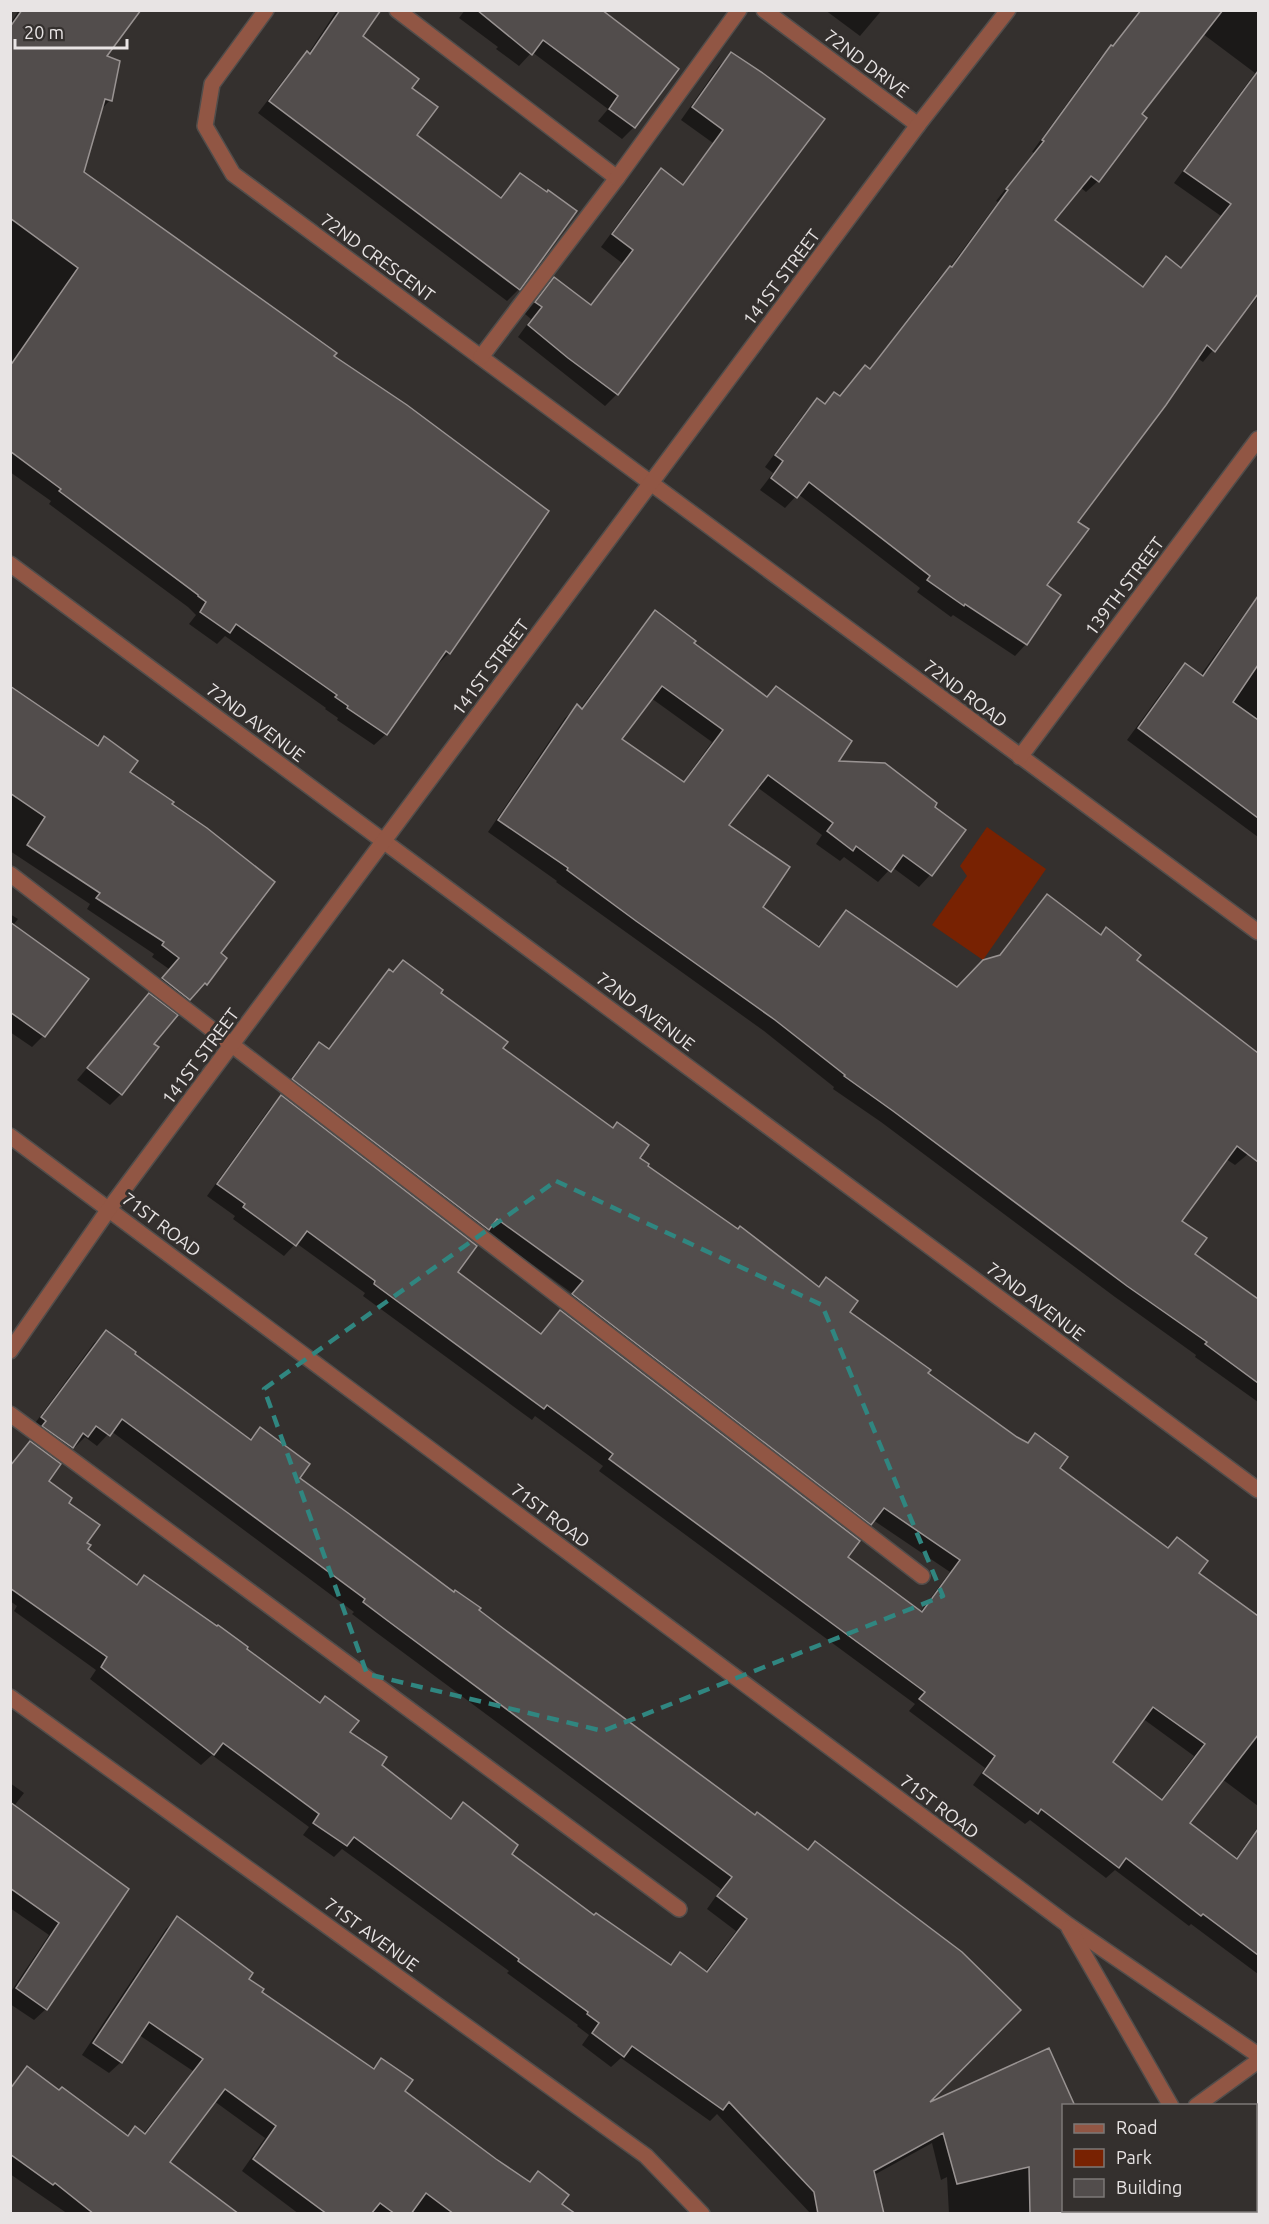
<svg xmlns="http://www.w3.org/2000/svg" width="1269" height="2224" font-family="Ubuntu,sans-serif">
<rect width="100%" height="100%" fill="#34302e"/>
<path fill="#782202" d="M 987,827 L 1046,869 L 983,960 L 932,925 L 967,876 L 960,866 Z"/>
<g fill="#0007" fill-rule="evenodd">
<path d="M 19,10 L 140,10 L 105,57 L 110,100 L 101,110 L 82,172 L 547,512 L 449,653 L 437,665 L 436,664 L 386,734 L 374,745 L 337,720 L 338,718 L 325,709 L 326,708 L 225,636 L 217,644 L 189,624 L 196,615 L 188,607 L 49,504 L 51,501 L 10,472 L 10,24 Z"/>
<path d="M 337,10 L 371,10 L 361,37 L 410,88 L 415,135 L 499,198 L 520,175 L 519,289 L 507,301 L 258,113 L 295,65 L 308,54 Z"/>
<path d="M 465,10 L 599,10 L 634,127 L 622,139 L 598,121 L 608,109 L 532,52 L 519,66 L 496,49 L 498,47 L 459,18 Z"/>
<path d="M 825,10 L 882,10 L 860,36 Z"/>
<path d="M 1140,10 L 1258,10 L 1258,297 L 1203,362 L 1197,358 L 1076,522 L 1044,585 L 1026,644 L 1015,656 L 953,615 L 951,617 L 917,592 L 920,588 L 798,494 L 785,508 L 760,490 L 773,473 L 765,467 L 806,411 L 817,400 L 823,405 L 834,394 L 839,397 L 865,367 L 869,370 L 938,279 L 950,267 L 998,202 L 996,201 L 1034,153 L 1032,152 L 1100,58 L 1112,47 ZM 1203,34 L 1255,73 L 1174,183 L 1221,216 L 1180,269 L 1166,258 L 1141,288 L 1053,220 L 1080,187 L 1086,192 L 1098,181 L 1145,118 L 1140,114 Z"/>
<path d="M 731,54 L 763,75 L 617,394 L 605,406 L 518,337 L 531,319 L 525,314 L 554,279 L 590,306 L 622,263 L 601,247 L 649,182 L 661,170 L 681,186 L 713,143 L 681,120 L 719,66 Z"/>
<path d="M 1258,595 L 1258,837 L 1127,740 L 1173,677 L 1185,665 L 1200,676 Z"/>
<path d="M 655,612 L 692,644 L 766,698 L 776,688 L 836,762 L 933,807 L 930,875 L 919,887 L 892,867 L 878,882 L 844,857 L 840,861 L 816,844 L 822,835 L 757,787 L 727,826 L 761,908 L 817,947 L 846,912 L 957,989 L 997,958 L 1035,908 L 1047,896 L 1100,936 L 1106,929 L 1135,960 L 1258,1055 L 1258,1152 L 1254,1149 L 1235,1165 L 1226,1159 L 1180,1222 L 1193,1254 L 1258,1302 L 1258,1402 L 1195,1357 L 1196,1355 L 1115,1297 L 881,1122 L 833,1089 L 834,1087 L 764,1031 L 556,882 L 557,881 L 488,832 L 565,718 L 577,706 L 580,709 L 644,624 ZM 651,698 L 712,742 L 683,782 L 620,739 Z"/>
<path d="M 10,688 L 96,746 L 104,738 L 128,772 L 170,804 L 219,954 L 225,958 L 205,984 L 178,1010 L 152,990 L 169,969 L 152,957 L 154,954 L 87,909 L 90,904 L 10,851 Z"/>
<path d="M 10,914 L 18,919 L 13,925 L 43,1036 L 32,1047 L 10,1032 Z"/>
<path d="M 403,962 L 501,1049 L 645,1167 L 818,1288 L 826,1279 L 848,1312 L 926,1373 L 1026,1444 L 1035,1435 L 1058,1468 L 1167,1549 L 1177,1539 L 1197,1573 L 1258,1618 L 1258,1806 L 1222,1779 L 1188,1823 L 1235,1860 L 1258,1827 L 1258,1974 L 1191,1924 L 1189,1926 L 1115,1870 L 1106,1878 L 1030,1820 L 1025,1824 L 973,1785 L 985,1768 L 909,1711 L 915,1704 L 599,1471 L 603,1466 L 535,1416 L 532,1420 L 363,1296 L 365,1293 L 296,1243 L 284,1256 L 233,1219 L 235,1216 L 207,1196 L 270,1108 L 281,1097 L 456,1273 L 540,1335 L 560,1312 L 846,1557 L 920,1612 L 950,1572 L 873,1520 L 859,1535 L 562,1306 L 572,1293 L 486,1231 L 476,1241 L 282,1091 L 308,1055 L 319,1044 L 327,1050 L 378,983 ZM 1142,1718 L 1194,1756 L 1160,1801 L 1110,1763 Z"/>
<path d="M 138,1007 L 152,1044 L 121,1094 L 110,1105 L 77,1080 Z"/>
<path d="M 106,1332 L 133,1354 L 249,1440 L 260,1429 L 298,1478 L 754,1816 L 923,2107 L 1064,2106 L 1064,2210 L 1095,2210 L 1095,2214 L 949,2214 L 947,2177 L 941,2180 L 932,2143 L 874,2175 L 883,2214 L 811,2214 L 717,2114 L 710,2121 L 621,2058 L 611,2067 L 582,2045 L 589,2035 L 577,2026 L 578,2025 L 507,1973 L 509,1971 L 342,1849 L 334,1857 L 303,1835 L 309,1827 L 212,1755 L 201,1765 L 90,1679 L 96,1670 L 14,1611 L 17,1606 L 10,1601 L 10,1465 L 30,1443 L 47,1481 L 67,1503 L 85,1543 L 85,1549 L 136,1585 L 144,1577 L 245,1650 L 348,1732 L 380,1766 L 449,1819 L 463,1804 L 510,1854 L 594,1917 L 669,1965 L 680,1954 L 705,1972 L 736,1931 L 707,1909 L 721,1889 L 377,1633 L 352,1614 L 354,1612 L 111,1431 L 97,1446 L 85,1437 L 75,1447 L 73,1446 L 60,1459 L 30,1430 L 94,1343 Z"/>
<path d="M 10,1783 L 24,1793 L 14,1806 L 127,1889 L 46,2009 L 34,2020 L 10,2004 L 10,1993 L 49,1935 L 10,1908 Z"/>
<path d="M 177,1918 L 260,1993 L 372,2069 L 381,2060 L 403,2092 L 528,2183 L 538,2173 L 559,2206 L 569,2214 L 299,2214 L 242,2171 L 265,2138 L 214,2101 L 168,2162 L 226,2214 L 68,2214 L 10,2174 L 10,2084 L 12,2085 L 27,2068 L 126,2137 L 135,2128 L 143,2134 L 193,2071 L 139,2035 L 121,2062 L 109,2073 L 82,2055 L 166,1929 Z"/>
</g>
<g fill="#524d4c" stroke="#999392" stroke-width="1.5" fill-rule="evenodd">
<path d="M 22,10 L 141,10 L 107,56 L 120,61 L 112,101 L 105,99 L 84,172 L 337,353 L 334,356 L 407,405 L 549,511 L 450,654 L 446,651 L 387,735 L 347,708 L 348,706 L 335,697 L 337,695 L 236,624 L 230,633 L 200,612 L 206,602 L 198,596 L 198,595 L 59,491 L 61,489 L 10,451 L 10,366 L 78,268 L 10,218 L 10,27 Z"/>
<path d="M 340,10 L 381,10 L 363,36 L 419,79 L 412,88 L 438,107 L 417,135 L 501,198 L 520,173 L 547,192 L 548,190 L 577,211 L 520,290 L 269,101 L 307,51 L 310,54 Z"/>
<path d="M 477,10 L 602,10 L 679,69 L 635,128 L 609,109 L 618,96 L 543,40 L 532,55 Z"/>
<path d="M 1141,10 L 1223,10 L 1142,114 L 1147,118 L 1099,182 L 1091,176 L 1055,220 L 1143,287 L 1166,256 L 1181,268 L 1231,204 L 1184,171 L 1258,71 L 1258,294 L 1215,352 L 1207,345 L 1166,405 L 1078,522 L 1089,529 L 1047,585 L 1061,595 L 1027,645 L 965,604 L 964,606 L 927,580 L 930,576 L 809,482 L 797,498 L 771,478 L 783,461 L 775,455 L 817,398 L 825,404 L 834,392 L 840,396 L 865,365 L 870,369 L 950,266 L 952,267 L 1008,190 L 1006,189 L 1044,141 L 1042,140 L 1111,45 L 1113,46 Z"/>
<path d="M 731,52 L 764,74 L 825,119 L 618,395 L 568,358 L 528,325 L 542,307 L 535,302 L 554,277 L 591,305 L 633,250 L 612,234 L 661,168 L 683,185 L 723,130 L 692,107 Z"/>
<path d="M 1258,596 L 1258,665 L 1233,702 L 1258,720 L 1258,818 L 1138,728 L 1185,663 L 1203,676 Z"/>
<path d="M 655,610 L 696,641 L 694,643 L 767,697 L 776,686 L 852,741 L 839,761 L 885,763 L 937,803 L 935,807 L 966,830 L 932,876 L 903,855 L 891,872 L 856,846 L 853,851 L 827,831 L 833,823 L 768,775 L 729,825 L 790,867 L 763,907 L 819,947 L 846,910 L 957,987 L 983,960 L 1000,955 L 1047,894 L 1101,935 L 1106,927 L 1141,955 L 1137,960 L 1258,1053 L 1258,1162 L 1237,1146 L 1182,1221 L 1207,1238 L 1195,1254 L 1258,1299 L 1258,1383 L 1205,1344 L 1207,1342 L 1127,1286 L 893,1111 L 844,1076 L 845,1075 L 775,1020 L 636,921 L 567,870 L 568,868 L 498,820 L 577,704 L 582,709 ZM 662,686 L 723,730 L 684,782 L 622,739 Z"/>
<path d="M 10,686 L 98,746 L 104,736 L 138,761 L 130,772 L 174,802 L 172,804 L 207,828 L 275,882 L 221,953 L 227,958 L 207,985 L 205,983 L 190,1000 L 162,978 L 179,958 L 162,945 L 164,942 L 96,898 L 100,893 L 27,845 L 45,817 L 10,793 Z"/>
<path d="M 10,922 L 89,979 L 45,1037 L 10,1012 Z"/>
<path d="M 403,960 L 443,990 L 441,993 L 508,1042 L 503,1048 L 613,1128 L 617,1122 L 649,1145 L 640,1158 L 649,1164 L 648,1166 L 738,1229 L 740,1226 L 819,1287 L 826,1277 L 858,1301 L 850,1312 L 931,1370 L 928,1373 L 1017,1437 L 1028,1443 L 1035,1433 L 1050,1444 L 1068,1457 L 1060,1468 L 1168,1548 L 1177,1537 L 1208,1561 L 1199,1573 L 1258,1616 L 1258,1735 L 1190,1823 L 1237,1859 L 1258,1829 L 1258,1955 L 1203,1914 L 1201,1916 L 1126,1858 L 1119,1868 L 1041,1809 L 1038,1814 L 983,1773 L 995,1756 L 919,1699 L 925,1692 L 609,1459 L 613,1454 L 547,1405 L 544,1409 L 397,1301 L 374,1284 L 375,1281 L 307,1231 L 296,1246 L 243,1207 L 245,1204 L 217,1184 L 281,1095 L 477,1246 L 458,1272 L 541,1334 L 560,1310 L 860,1541 L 848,1557 L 922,1612 L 960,1560 L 884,1508 L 871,1525 L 572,1294 L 583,1281 L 497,1219 L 489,1230 L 292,1079 L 319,1042 L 329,1049 L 389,969 L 393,972 ZM 1153,1707 L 1205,1744 L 1162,1800 L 1113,1762 Z"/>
<path d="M 149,993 L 178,1015 L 154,1044 L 159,1047 L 122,1095 L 87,1068 Z"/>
<path d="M 106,1330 L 136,1352 L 135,1354 L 251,1440 L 260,1427 L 310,1464 L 300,1478 L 348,1513 L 454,1592 L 455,1590 L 481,1608 L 479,1610 L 504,1629 L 755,1815 L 757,1812 L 808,1850 L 815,1841 L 962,1952 L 1021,2010 L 930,2102 L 1049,2048 L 1075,2106 L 1064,2106 L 1064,2214 L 1030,2214 L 1029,2167 L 957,2184 L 943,2133 L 874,2171 L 884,2214 L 818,2214 L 814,2192 L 729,2102 L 723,2110 L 632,2046 L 624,2057 L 592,2033 L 599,2023 L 587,2014 L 588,2012 L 518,1961 L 519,1959 L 354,1837 L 347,1846 L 313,1823 L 319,1814 L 223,1743 L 214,1755 L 101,1667 L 107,1657 L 10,1588 L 10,1466 L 30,1441 L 61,1464 L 49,1481 L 72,1498 L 69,1503 L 100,1525 L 87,1543 L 91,1545 L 88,1549 L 137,1585 L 144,1575 L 217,1626 L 218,1625 L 248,1647 L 247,1649 L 320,1703 L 325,1696 L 359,1721 L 350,1732 L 387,1757 L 382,1765 L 451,1819 L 463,1802 L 518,1845 L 512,1854 L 594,1915 L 596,1913 L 671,1965 L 680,1952 L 707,1972 L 747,1919 L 717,1896 L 732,1877 L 388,1621 L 363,1602 L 365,1599 L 122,1419 L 110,1436 L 96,1426 L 88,1437 L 83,1433 L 73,1448 L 42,1426 L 46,1421 L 41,1417 Z"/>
<path d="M 10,1802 L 129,1889 L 47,2010 L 16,1988 L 59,1923 L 10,1888 Z"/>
<path d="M 177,1916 L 253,1973 L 249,1979 L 264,1989 L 262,1992 L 374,2069 L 381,2058 L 413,2080 L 405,2091 L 496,2159 L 530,2182 L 538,2171 L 569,2195 L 562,2204 L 576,2214 L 454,2214 L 426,2193 L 411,2214 L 395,2214 L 380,2203 L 371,2214 L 327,2214 L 253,2159 L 276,2126 L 225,2089 L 170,2162 L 239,2214 L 94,2214 L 55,2183 L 53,2185 L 10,2154 L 10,2089 L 27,2066 L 59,2090 L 62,2087 L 128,2136 L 135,2126 L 145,2134 L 203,2059 L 149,2022 L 122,2063 L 93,2043 Z"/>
</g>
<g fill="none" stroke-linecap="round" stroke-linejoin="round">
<defs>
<g id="minor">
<path d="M 266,10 L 212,84 L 205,126 L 233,174 L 1258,932"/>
<path d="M 397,10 L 617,178 L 481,357"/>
<path d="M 764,10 L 918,125"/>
<path d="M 617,178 L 739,10"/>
<path d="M 10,564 L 1258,1490"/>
<path d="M 1020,757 L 1258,439"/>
<path d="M 10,874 L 922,1576"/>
<path d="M 10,1136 L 1068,1925 L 1258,2055"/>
<path d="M 10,1351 L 109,1209 L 918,125 L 1008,10"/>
<path d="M 10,1414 L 679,1909"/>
<path d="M 10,1697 L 646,2156 L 702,2214"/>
<path d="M 1069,1928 L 1171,2106"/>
<path d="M 1196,2106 L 1258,2061"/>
<path d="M 1184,2210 L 1184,2214"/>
</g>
</defs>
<use href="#minor" stroke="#514d4b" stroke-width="18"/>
<use href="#minor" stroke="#915644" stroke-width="15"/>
</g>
<path fill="none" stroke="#308680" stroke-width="4.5" stroke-dasharray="12 8" stroke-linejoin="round" d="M 556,1181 L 822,1305 L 943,1596 L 603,1731 L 367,1674 L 264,1389 Z"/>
<g text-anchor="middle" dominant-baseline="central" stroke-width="6" stroke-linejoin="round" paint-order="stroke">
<g font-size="18" fill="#e8e4e4" stroke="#34302e">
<text transform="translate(867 63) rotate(37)">72ND DRIVE</text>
<text transform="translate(378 257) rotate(36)">72ND CRESCENT</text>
<text transform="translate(781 277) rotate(-53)">141ST STREET</text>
<text transform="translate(1124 586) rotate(-53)">139TH STREET</text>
<text transform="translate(490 667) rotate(-53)">141ST STREET</text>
<text transform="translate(966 693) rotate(37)">72ND ROAD</text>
<text transform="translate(256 722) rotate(37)">72ND AVENUE</text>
<text transform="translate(646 1011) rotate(37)">72ND AVENUE</text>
<text transform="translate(200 1056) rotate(-53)">141ST STREET</text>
<text transform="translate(162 1224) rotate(37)">71ST ROAD</text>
<text transform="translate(1036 1301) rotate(37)">72ND AVENUE</text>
<text transform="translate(551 1515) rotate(37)">71ST ROAD</text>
<text transform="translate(940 1806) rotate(37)">71ST ROAD</text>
<text transform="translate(372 1934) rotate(36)">71ST AVENUE</text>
</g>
</g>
<rect width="1269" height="2224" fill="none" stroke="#e8e4e4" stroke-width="24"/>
<rect x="1062" y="2104" width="195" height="108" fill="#34302e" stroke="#7c7877" stroke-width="1.5"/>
<rect x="1074" y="2124" width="30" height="9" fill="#915644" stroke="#7c7877" stroke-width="1.5"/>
<text x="1116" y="2134" font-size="18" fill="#e8e4e4">Road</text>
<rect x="1074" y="2149" width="30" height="18" fill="#782202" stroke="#7c7877" stroke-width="1.5"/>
<text x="1116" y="2164" font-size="18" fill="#e8e4e4">Park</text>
<rect x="1074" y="2179" width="30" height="18" fill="#524d4c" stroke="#7c7877" stroke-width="1.5"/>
<text x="1116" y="2194" font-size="18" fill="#e8e4e4">Building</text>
<path d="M15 39v9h112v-9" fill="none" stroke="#e8e4e4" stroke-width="3"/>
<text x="24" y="39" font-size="18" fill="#e8e4e4" stroke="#34302e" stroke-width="4.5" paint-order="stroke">20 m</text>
</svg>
